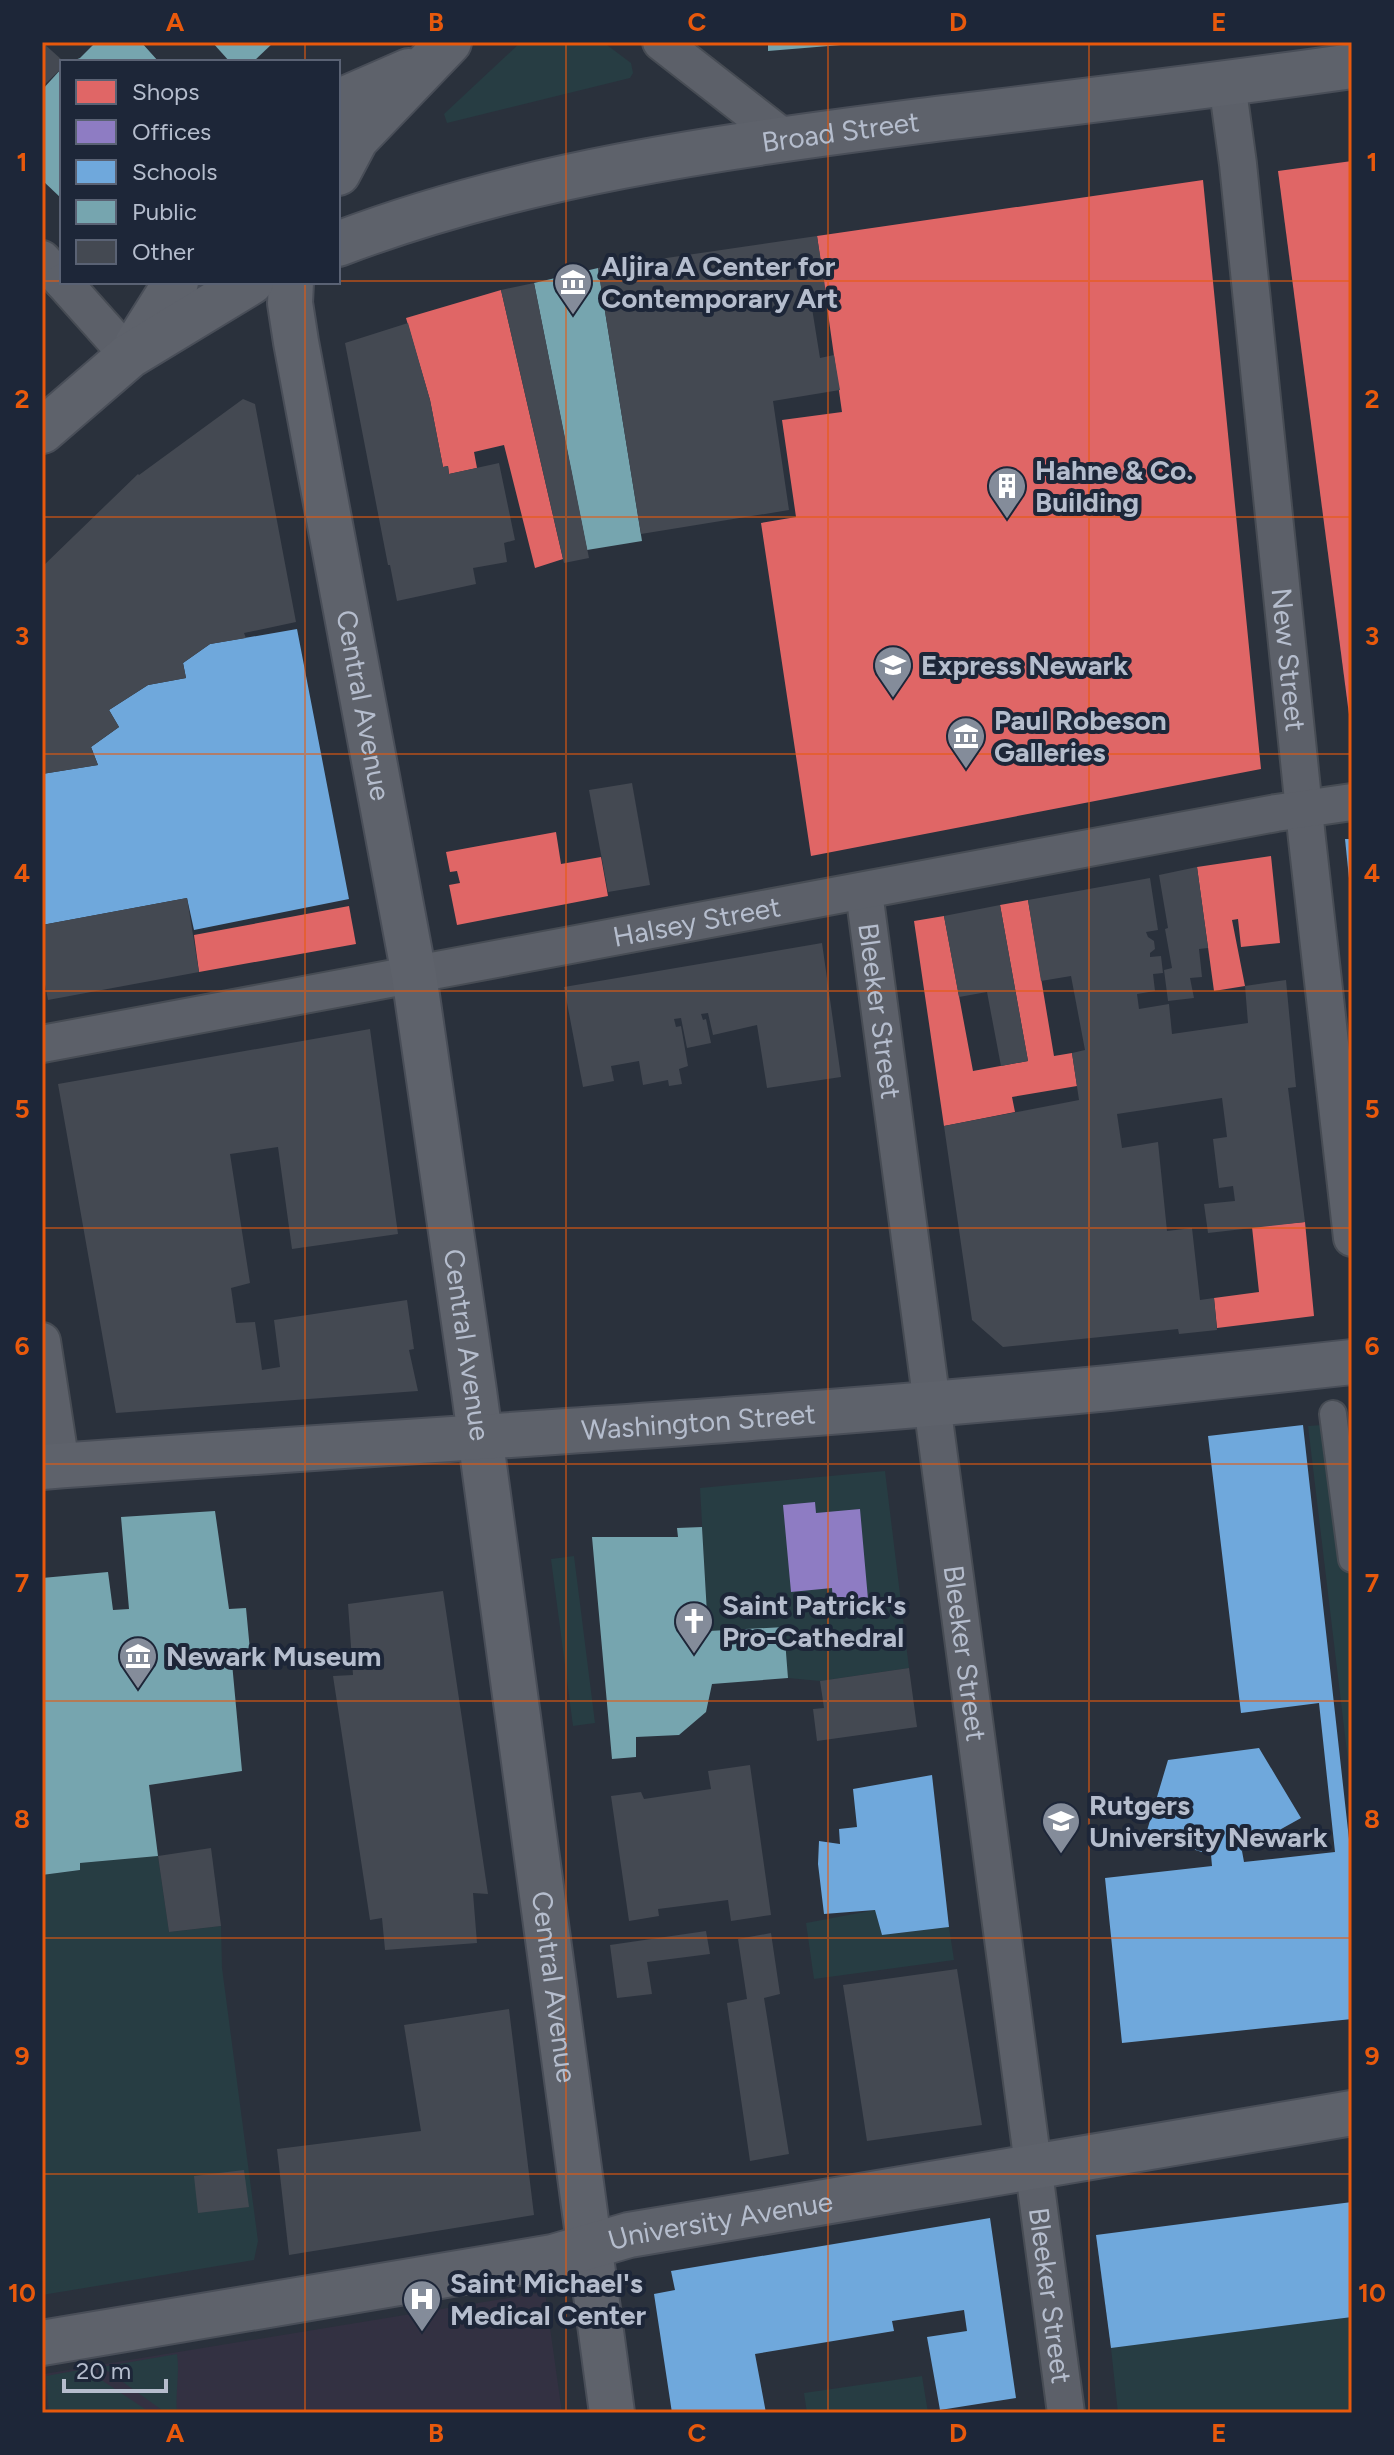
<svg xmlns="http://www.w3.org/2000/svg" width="1394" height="2455" font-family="Figtree,sans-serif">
<rect width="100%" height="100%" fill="#2a313c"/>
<path fill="#333142" d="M 545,2292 L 562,2413 L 48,2413 L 44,2374 Z"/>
<g fill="#273d43">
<path d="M 521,42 L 603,42 L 631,63 L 633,73 L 630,78 L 447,123 L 444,114 Z"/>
<path d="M 1352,1423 L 1352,1794 L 1308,1426 Z"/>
<path d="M 885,1471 L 909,1668 L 820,1681 L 788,1678 L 784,1627 L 708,1631 L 700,1488 Z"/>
<path d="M 574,1556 L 595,1723 L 573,1726 L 551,1559 Z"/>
<path d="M 158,1856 L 169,1932 L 221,1926 L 222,1968 L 258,2241 L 254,2260 L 42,2295 L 42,1875 L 80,1870 L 80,1863 Z"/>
<path d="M 875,1910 L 882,1935 L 949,1927 L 954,1960 L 814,1979 L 806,1923 Z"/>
<path d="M 1352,2317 L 1352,2413 L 1118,2413 L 1111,2348 Z"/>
<path d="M 177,2354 C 180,2374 175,2393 177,2413 L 166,2413 L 102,2367 Z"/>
<path d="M 85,2369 L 151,2413 L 49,2413 L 46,2376 Z"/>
<path d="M 922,2376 L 928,2413 L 807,2413 L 804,2393 Z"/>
</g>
<g fill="#e06666">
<path d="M 1352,161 L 1352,722 L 1350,722 L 1278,171 Z"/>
<path d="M 1203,180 L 1261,769 L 811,856 L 761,523 L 796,517 L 782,420 L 842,412 L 817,236 Z"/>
<path d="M 501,290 L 563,559 L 535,568 L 504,445 L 474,452 L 477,468 L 449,474 L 448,466 L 443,467 L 430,400 L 406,318 Z"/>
<path d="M 556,832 L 561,864 L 601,857 L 608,896 L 457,925 L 449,885 L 460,883 L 457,871 L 450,872 L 446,852 Z"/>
<path d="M 1271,856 L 1280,943 L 1241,947 L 1238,919 L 1232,920 L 1245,986 L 1214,991 L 1197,867 Z"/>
<path d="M 1028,900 L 1054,1056 L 1072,1053 L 1077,1086 L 1012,1097 L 1015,1112 L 944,1126 L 914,921 L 944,916 L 973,1071 L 1028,1061 L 1000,905 Z"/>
<path d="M 349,906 L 356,944 L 199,972 L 194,935 Z"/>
<path d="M 1305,1222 L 1314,1316 L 1217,1328 L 1214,1298 L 1259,1292 L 1252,1227 Z"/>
</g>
<path fill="#8e7cc3" d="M 815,1502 L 816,1513 L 860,1509 L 868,1599 L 833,1603 L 832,1588 L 791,1592 L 783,1505 Z"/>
<g fill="#6fa8dc">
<path d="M 297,629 L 349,899 L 194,930 L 187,898 L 42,925 L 42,774 L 98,765 L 91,747 L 119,727 L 109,710 L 148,685 L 186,678 L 183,663 L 210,644 Z"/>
<path d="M 1345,839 L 1352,839 L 1352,888 L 1350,888 Z"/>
<path d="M 1303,1425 L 1352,1866 L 1352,2019 L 1122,2043 L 1105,1878 L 1212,1866 L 1211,1855 L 1146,1834 L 1168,1760 L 1259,1748 L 1301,1818 L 1242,1851 L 1244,1862 L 1335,1852 L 1319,1703 L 1241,1713 L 1208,1436 Z"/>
<path d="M 932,1775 L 949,1927 L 882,1935 L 875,1910 L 824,1914 L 818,1864 L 819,1841 L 840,1844 L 839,1829 L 857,1827 L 853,1789 Z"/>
<path d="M 1352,2202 L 1352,2317 L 1111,2348 L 1096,2235 Z"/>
<path d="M 990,2218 L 1016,2398 L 940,2410 L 927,2337 L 967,2331 L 964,2310 L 892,2321 L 894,2331 L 755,2354 L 766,2413 L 672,2413 L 654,2294 L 675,2290 L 671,2271 Z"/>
</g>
<g fill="#76a5af">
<path d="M 96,42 L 141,42 L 159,62 L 70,62 L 80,58 Z"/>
<path d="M 212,42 L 274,42 L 253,62 L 230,62 Z"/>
<path d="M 768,42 L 853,42 L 853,44 L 768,51 Z"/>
<path d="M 62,68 L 62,199 L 42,180 L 42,90 Z"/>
<path d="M 598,268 L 642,541 L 587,550 L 534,283 Z"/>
<path d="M 215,1511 L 229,1609 L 246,1608 L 251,1661 L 232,1663 L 242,1771 L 149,1785 L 158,1856 L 80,1863 L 80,1870 L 42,1875 L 42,1578 L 108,1572 L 113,1610 L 129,1609 L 121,1517 Z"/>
<path d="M 702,1527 L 708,1631 L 784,1627 L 788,1678 L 712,1684 L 706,1712 L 679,1735 L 636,1737 L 636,1757 L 612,1759 L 592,1537 L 678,1537 L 677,1528 Z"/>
</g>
<g fill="#444952">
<path d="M 42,42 L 62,60 L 62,68 L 42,87 Z"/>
<path d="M 817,236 L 827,299 L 811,302 L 820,358 L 834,355 L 840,390 L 773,401 L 789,510 L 641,534 L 598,268 Z"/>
<path d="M 534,283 L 589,558 L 564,563 L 501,290 Z"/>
<path d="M 408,323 L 430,400 L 443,467 L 448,466 L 449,474 L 499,463 L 515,540 L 504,543 L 507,562 L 473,568 L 476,584 L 397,601 L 390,565 L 388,565 L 345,343 Z"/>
<path d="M 243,399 L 255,404 L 296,622 L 244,633 L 246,638 L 210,644 L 183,663 L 186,678 L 148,685 L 109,710 L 119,727 L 91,747 L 98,765 L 42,774 L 42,567 L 138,474 L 139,475 Z"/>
<path d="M 632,783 L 650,885 L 608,892 L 589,790 Z"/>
<path d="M 1197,867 L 1208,948 L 1199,949 L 1202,977 L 1190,978 L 1194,998 L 1168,1001 L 1164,970 L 1172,968 L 1165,929 L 1168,928 L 1159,875 Z"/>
<path d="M 1150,878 L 1158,930 L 1146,932 L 1148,937 L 1154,941 L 1155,949 L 1150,953 L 1150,957 L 1161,956 L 1163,973 L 1153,974 L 1155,991 L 1137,994 L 1139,1009 L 1169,1004 L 1172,1034 L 1248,1023 L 1245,986 L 1286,980 L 1296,1087 L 1288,1088 L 1305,1222 L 1208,1233 L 1204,1204 L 1235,1201 L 1233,1186 L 1219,1188 L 1213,1139 L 1227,1137 L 1222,1098 L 1117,1114 L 1122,1148 L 1158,1142 L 1167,1231 L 1192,1228 L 1200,1300 L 1214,1298 L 1217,1330 L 1179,1334 L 1178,1329 L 1003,1347 L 972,1320 L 944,1126 L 1079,1100 L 1072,1053 L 1085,1050 L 1071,976 L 1041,981 L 1028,900 Z"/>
<path d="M 187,898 L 199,972 L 48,1000 L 42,969 L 42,925 Z"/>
<path d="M 1000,905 L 1028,1061 L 1001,1066 L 987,992 L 959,997 L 944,916 Z"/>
<path d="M 822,943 L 841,1077 L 767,1088 L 757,1025 L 713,1035 L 708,1013 L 701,1014 L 703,1020 L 706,1019 L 711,1043 L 687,1048 L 681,1018 L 674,1019 L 676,1027 L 681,1026 L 688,1066 L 679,1069 L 682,1084 L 669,1086 L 668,1080 L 643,1085 L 639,1061 L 611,1066 L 614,1081 L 583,1087 L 564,987 Z"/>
<path d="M 370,1029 L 398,1234 L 292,1249 L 278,1147 L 230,1154 L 250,1283 L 231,1288 L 236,1323 L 255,1322 L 262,1370 L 280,1367 L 274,1320 L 407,1300 L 414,1349 L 409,1350 L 418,1391 L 116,1413 L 58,1084 Z"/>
<path d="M 443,1591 L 488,1894 L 473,1893 L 477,1943 L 385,1950 L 382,1918 L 370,1920 L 333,1676 L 353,1675 L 348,1604 Z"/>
<path d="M 909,1668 L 917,1727 L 817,1741 L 813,1709 L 824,1708 L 820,1681 Z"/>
<path d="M 750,1765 L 771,1915 L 731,1921 L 728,1900 L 658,1909 L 659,1916 L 629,1921 L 611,1796 L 641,1792 L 644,1799 L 711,1789 L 708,1771 Z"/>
<path d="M 211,1848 L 221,1926 L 169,1932 L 158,1856 Z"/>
<path d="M 706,1931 L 710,1954 L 647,1962 L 652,1994 L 617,1998 L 610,1945 Z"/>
<path d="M 771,1933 L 780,1994 L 764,1998 L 789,2154 L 750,2161 L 727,2003 L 747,1999 L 738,1939 Z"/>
<path d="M 957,1969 L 982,2125 L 867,2141 L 843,1985 Z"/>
<path d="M 509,2009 L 534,2215 L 289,2255 L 277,2149 L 421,2131 L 404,2025 Z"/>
<path d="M 244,2170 L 249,2207 L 198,2213 L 194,2176 Z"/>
</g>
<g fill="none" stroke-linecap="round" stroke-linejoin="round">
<defs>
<path id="pedestrian" d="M 1333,1414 L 1352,1559"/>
<g id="minor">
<path d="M 661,42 L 784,138"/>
<path id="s1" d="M 1227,83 L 1238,164 L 1307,839 L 1352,1238"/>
<path d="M 42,259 L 62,281"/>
<path d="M 63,282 L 129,356"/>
<path id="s2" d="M 864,892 L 1066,2413"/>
<path id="s3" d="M 42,1044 L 1276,813 L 1352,802"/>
<path d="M 42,1341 L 61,1465"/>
</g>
<g id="primary">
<path d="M 338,102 L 409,71"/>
<path d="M 338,173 L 356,139 L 449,42"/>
<path id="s4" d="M 338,244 C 521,174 719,147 912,122 C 1059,104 1206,87 1352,66"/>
<path id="s5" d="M 291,282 L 290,303 L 296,342 L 414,975 L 474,1391 L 612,2413"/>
<path d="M 137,344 L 176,282"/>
<path d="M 42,431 L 129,356 L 251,282"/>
<path id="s6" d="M 42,1467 C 398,1441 754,1422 1109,1388 C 1190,1380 1271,1370 1352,1362"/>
<path id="s7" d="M 42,2343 L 553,2257 L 629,2235 L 1352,2113"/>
</g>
</defs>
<use href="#pedestrian" stroke="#474c54" stroke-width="30"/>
<use href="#minor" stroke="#474c54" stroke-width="40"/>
<use href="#primary" stroke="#494e58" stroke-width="48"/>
<use href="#pedestrian" stroke="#5c6069" stroke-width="26"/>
<use href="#minor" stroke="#5c6069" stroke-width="36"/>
<use href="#primary" stroke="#5e626b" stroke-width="44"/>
</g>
<path fill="none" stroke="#e8590c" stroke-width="2" stroke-opacity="0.55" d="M 305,42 L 305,62M 566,42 L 566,2413M 828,42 L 828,2413M 1089,42 L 1089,2413M 42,281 L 62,281M 338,281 L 1352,281M 305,282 L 305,2413M 42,517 L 1352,517M 42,754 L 1352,754M 42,991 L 1352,991M 42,1228 L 1352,1228M 42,1464 L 1352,1464M 42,1701 L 1352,1701M 42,1938 L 1352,1938M 42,2174 L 1352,2174"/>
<defs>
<symbol id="museum-pin" viewBox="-11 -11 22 30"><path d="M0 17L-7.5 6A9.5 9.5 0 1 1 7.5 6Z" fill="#848c9a" stroke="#1d2638"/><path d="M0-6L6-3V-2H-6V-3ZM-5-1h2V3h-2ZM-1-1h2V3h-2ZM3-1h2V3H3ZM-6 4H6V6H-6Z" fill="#fff"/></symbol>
<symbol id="building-pin" viewBox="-11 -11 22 30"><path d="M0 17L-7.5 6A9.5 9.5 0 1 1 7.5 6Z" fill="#848c9a" stroke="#1d2638"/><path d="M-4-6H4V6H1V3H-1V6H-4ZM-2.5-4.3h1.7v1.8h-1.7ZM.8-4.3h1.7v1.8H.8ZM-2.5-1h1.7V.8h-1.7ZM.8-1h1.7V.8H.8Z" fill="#fff"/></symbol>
<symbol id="school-pin" viewBox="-11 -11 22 30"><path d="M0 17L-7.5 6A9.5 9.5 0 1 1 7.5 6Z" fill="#848c9a" stroke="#1d2638"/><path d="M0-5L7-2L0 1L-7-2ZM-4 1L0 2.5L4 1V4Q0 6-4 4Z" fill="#fff"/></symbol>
<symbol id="church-pin" viewBox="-11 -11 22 30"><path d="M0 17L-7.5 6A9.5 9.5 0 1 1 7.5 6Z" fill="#848c9a" stroke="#1d2638"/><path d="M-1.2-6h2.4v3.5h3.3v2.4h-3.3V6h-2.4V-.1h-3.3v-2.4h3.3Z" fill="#fff"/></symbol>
<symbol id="university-pin" viewBox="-11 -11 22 30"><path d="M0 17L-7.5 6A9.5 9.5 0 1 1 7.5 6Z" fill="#848c9a" stroke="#1d2638"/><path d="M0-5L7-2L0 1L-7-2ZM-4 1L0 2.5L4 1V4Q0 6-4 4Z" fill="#fff"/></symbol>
<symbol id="hospital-pin" viewBox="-11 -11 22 30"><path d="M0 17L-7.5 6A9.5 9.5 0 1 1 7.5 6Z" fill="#848c9a" stroke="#1d2638"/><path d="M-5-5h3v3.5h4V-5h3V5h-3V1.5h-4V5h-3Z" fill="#fff"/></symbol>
</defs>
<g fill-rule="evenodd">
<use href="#museum-pin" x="551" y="260" width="44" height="60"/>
<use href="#building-pin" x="985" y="464" width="44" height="60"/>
<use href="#school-pin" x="871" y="643" width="44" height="60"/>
<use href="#museum-pin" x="944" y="714" width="44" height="60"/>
<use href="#church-pin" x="672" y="1599" width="44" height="60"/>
<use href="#museum-pin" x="116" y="1634" width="44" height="60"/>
<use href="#university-pin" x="1039" y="1799" width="44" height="60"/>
<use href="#hospital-pin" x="400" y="2277" width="44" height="60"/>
</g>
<g text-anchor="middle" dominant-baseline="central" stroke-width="8" stroke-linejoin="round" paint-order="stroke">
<g font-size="28" fill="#b5bdcd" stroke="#1d2638">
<text stroke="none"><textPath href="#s4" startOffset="516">Broad Street</textPath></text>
<text stroke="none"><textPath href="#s1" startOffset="580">New Street</textPath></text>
<text stroke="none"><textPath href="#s5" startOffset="430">Central Avenue</textPath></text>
<text stroke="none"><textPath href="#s3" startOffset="666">Halsey Street</textPath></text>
<text stroke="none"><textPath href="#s2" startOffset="120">Bleeker Street</textPath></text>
<text stroke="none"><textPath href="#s5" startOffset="1078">Central Avenue</textPath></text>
<text stroke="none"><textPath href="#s6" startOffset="658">Washington Street</textPath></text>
<text stroke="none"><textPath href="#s2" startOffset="768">Bleeker Street</textPath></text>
<text stroke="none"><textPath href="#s5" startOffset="1726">Central Avenue</textPath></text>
<text stroke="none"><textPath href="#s7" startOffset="690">University Avenue</textPath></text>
<text stroke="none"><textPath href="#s2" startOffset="1416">Bleeker Street</textPath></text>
</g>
<g font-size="28" font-weight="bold" fill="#b5bdcd" stroke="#1d2638" text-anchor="start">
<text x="601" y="266">Aljira A Center for<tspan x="601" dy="32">Contemporary Art</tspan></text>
<text x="1035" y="470">Hahne &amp; Co.<tspan x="1035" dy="32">Building</tspan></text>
<text x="921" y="665">Express Newark</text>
<text x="994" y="720">Paul Robeson<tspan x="994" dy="32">Galleries</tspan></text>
<text x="722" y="1605">Saint Patrick's<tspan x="722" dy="32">Pro-Cathedral</tspan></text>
<text x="166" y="1656">Newark Museum</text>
<text x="1089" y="1805">Rutgers<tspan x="1089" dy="32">University Newark</tspan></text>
<text x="450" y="2283">Saint Michael's<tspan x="450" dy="32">Medical Center</tspan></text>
</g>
</g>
<rect width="1394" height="2455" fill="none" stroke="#1d2638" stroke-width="88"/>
<rect x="60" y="60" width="280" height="224" fill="#1d2638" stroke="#5a6274" stroke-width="2"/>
<rect x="76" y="80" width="40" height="24" fill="#e06666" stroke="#5a6274" stroke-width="2"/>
<text x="132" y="100" font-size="24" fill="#b5bdcd">Shops</text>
<rect x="76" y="120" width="40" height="24" fill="#8e7cc3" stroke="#5a6274" stroke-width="2"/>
<text x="132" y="140" font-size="24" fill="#b5bdcd">Offices</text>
<rect x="76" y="160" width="40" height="24" fill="#6fa8dc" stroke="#5a6274" stroke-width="2"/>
<text x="132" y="180" font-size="24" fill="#b5bdcd">Schools</text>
<rect x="76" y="200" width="40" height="24" fill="#76a5af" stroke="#5a6274" stroke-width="2"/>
<text x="132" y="220" font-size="24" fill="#b5bdcd">Public</text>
<rect x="76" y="240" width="40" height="24" fill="#444952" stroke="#5a6274" stroke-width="2"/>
<text x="132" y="260" font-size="24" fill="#b5bdcd">Other</text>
<path d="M64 2379v12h102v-12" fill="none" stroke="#b5bdcd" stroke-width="4"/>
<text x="76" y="2379" font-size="24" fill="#b5bdcd" stroke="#1d2638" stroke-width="6" paint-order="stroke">20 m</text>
<rect x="44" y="44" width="1306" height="2367" fill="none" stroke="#e8590c" stroke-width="3"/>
<g font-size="26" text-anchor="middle" font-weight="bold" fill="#e8590c">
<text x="175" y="31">A</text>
<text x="436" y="31">B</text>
<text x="697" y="31">C</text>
<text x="958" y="31">D</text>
<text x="1219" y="31">E</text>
<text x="22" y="171">1</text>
<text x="1372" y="171">1</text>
<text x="22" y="408">2</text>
<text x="1372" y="408">2</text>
<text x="22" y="645">3</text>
<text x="1372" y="645">3</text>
<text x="22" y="882">4</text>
<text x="1372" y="882">4</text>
<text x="22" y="1118">5</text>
<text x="1372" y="1118">5</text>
<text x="22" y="1355">6</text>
<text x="1372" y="1355">6</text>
<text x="22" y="1592">7</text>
<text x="1372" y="1592">7</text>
<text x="22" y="1828">8</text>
<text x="1372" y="1828">8</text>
<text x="22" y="2065">9</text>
<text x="1372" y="2065">9</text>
<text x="22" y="2302">10</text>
<text x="1372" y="2302">10</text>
<text x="175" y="2442">A</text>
<text x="436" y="2442">B</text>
<text x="697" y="2442">C</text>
<text x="958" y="2442">D</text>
<text x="1219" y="2442">E</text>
</g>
</svg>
